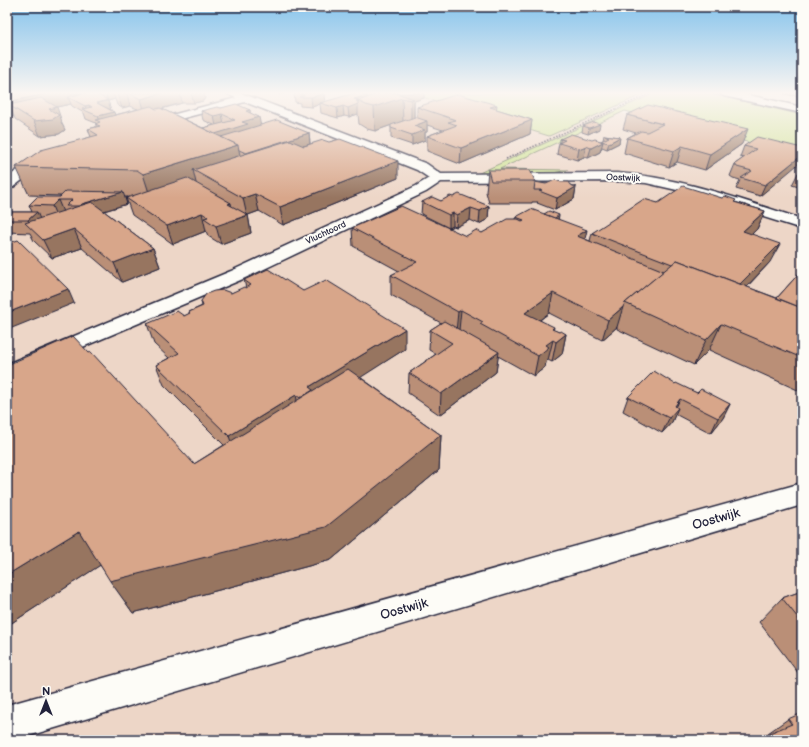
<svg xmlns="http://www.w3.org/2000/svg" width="809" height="747" font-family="'Balsamiq Sans',sans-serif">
<rect width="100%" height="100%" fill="#f6ebe1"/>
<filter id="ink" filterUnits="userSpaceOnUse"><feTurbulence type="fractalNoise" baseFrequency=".025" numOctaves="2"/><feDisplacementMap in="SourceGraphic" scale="8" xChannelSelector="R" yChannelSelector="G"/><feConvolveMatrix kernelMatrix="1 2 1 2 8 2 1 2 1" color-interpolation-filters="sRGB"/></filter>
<g filter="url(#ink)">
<path fill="#edd6c7" d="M 7,93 L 418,93 L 590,106 L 802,156 L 802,740 L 7,740 Z"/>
<g fill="#d0e297" stroke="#798269">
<path d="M 409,93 L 646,93 L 549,136 Z"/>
<path d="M 655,93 L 705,93 L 756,104 L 711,93 L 720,93 L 802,111 L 802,113 L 763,106 L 802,115 L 802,156 L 625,111 L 500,169 L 568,170 L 548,174 L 477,174 Z"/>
</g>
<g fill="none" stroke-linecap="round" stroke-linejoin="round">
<defs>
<g id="street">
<path d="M 226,93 L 241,93 L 427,164 L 441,174 L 617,173 C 681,177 741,200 802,219 L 802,229 L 677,190 L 646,183 L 617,181 L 441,182 L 426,192 L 243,279 L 7,379 L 7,364 L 231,271 L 416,186 L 429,178 L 417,170 L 245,102 L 149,127 L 145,126 L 143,124 L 145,122 L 236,98 Z"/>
<path d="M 719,93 L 740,93 L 802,107 L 802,113 L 724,96 Z"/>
<path d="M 42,154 L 47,155 L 48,158 L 47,161 L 12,188 L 7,189 L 7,178 L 37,155 Z"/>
<path d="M 802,483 L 802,505 L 15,740 L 7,740 L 7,705 Z"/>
</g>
</defs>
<use href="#street" stroke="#22223b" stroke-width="3"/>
<path stroke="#22223b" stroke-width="1.5" stroke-dasharray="1.5 1.5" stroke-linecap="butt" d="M 506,159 L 651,93"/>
<use href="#street" fill="#fdfcf7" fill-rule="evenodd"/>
</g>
<g fill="#ba8f77" stroke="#22223b" fill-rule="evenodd">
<path d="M 7,93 L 204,93 L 205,98 L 203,101 L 194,103 L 182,103 L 162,109 L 203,128 L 214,125 L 203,120 L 201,111 L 221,108 L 250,110 L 250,113 L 261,125 L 309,133 L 310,144 L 304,146 L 398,178 L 283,225 L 259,211 L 248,215 L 251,233 L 221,244 L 208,236 L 206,231 L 173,244 L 132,215 L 126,198 L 128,197 L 125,197 L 127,204 L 104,211 L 153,248 L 160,267 L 122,282 L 82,248 L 52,258 L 34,241 L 30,233 L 7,232 L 7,212 L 32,212 L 29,205 L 60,197 L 61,196 L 29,195 L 16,167 L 91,137 L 88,129 L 96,127 L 96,123 L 86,119 L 84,113 L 72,106 L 71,104 L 56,107 L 62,122 L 61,122 L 65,130 L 59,134 L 40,136 L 15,119 L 14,116 L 7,118 ZM 115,99 L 117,105 L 122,108 L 130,106 L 138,109 L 115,115 L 111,110 L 108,101 Z"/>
<path d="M 294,93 L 324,93 L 325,102 L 363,94 L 363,93 L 424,93 L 424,98 L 414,101 L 414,118 L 417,118 L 417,107 L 496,109 L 532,120 L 530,134 L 460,164 L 427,151 L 427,136 L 443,130 L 427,125 L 427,132 L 425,132 L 425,140 L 412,145 L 391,138 L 391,125 L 403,121 L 375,131 L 367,129 L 359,124 L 358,114 L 349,117 L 344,116 L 338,118 L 321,113 L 320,104 L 312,107 L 300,106 L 300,103 L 295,102 Z"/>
<path d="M 802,93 L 802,97 L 784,94 L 784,93 Z"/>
<path d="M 627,115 L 742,144 L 705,170 L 677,162 L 669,167 L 624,153 L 627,138 L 636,133 L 623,129 Z"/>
<path d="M 583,126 L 599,129 L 588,134 L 582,132 Z"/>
<path d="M 604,135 L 620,137 L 619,143 L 607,149 L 602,147 L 600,152 L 588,158 L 584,157 L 577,160 L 557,154 L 559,143 L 560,143 L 560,139 L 601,141 L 603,140 Z"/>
<path d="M 744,146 L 802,148 L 760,196 L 736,189 L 740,180 L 733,178 L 730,176 L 735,164 L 744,158 L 740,157 Z"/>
<path d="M 488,170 L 546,184 L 570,185 L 576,187 L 574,199 L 555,210 L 537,203 L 538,202 L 532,202 L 532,203 L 489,203 L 486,192 Z"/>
<path d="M 802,170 L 802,188 L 792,185 L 798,173 Z"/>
<path d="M 453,197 L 489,206 L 488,219 L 479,224 L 470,220 L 456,227 L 453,226 L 449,228 L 421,214 L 422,202 L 441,201 Z"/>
<path d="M 735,202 L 765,211 L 757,229 L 752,234 L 770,262 L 747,287 L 777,298 L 802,270 L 802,392 L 709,350 L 694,365 L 617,329 L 617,327 L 602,340 L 549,313 L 540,320 L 553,330 L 559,332 L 566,334 L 562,354 L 552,362 L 548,360 L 546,362 L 545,367 L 534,376 L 498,356 L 496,372 L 440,415 L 408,393 L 409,373 L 436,354 L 429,350 L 430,330 L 441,323 L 391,295 L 391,275 L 399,271 L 353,246 L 352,228 L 466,236 L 482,233 L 515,219 L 516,217 L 558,219 L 585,239 L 590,241 L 592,233 L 658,203 Z"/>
<path d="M 244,280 L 303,291 L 405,349 L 360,377 L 441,435 L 439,470 L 331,560 L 133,613 L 100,565 L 7,626 L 7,365 L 194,464 L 224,445 L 164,385 L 156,365 L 169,358 L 154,344 L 147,324 L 184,316 L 189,314 L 189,312 L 202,306 L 201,301 L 231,293 L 246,288 Z"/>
<path d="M 675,384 L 697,393 L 730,404 L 723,418 L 711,433 L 675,414 L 672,422 L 662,433 L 623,411 L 628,397 Z"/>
<path d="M 802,591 L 802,678 L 759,622 L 782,598 Z"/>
<path d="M 788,719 L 802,740 L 768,733 Z"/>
</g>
<g fill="#977461" stroke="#22223b">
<path d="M 51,93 L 99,93 L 101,97 L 68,97 L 71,104 L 23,114 L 9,105 L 14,116 L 7,118 L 7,102 Z"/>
<path d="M 105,93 L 113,93 L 115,99 L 108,101 L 111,110 L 97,103 L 108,101 Z"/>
<path d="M 116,93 L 127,93 L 130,106 L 122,108 L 117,94 Z"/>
<path d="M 163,93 L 180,93 L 182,103 L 145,113 L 141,99 Z"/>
<path d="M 191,93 L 204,93 L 205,98 L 203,101 L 194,103 Z"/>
<path d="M 278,93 L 286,93 L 279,95 Z"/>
<path d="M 380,93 L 424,93 L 424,98 L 414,101 L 414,123 L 411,124 L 411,100 L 402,98 L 403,121 L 375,131 L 374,107 Z"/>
<path d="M 324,94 L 325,103 L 320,103 L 320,104 L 312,107 L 311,97 Z"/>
<path d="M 367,95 L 367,105 L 358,101 L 358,114 L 349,117 L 348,108 L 354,99 Z"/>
<path d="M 89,105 L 92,113 L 87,111 L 85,106 Z"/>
<path d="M 497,105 L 495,119 L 490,107 Z"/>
<path d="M 343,106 L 344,116 L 338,118 L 337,108 Z"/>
<path d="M 57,107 L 62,122 L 61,122 L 65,130 L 59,134 L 40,136 L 34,121 L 49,109 Z"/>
<path d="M 250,110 L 251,119 L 259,117 L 261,127 L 224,142 L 210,135 L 242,122 L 246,111 Z"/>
<path d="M 114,112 L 117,122 L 100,122 L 98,116 Z"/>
<path d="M 222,114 L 224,124 L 216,126 L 214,116 Z"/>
<path d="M 532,120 L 530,134 L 460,164 L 461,148 Z"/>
<path d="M 427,121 L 427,132 L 425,132 L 425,140 L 412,145 L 412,135 L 414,126 Z"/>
<path d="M 600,124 L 599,129 L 588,134 L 589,128 Z"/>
<path d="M 7,129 L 12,140 L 7,141 Z"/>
<path d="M 748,129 L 742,144 L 705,170 L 710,154 Z"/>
<path d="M 309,133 L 310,144 L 248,164 L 246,153 Z"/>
<path d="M 620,137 L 619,143 L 607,149 L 609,143 Z"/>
<path d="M 603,142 L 600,152 L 588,158 L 591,148 Z"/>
<path d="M 238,145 L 243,171 L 193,170 L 197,187 L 152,202 L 143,174 Z"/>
<path d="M 586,146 L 584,157 L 577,160 L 579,149 Z"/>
<path d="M 682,146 L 677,162 L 669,167 L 674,151 Z"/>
<path d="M 802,155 L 802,161 L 760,196 L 765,185 Z"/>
<path d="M 398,161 L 398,178 L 283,225 L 280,207 Z"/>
<path d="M 576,187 L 574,199 L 555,210 L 557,198 Z"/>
<path d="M 123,192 L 127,204 L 87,216 L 80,206 L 82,204 Z"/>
<path d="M 255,194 L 259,211 L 248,215 L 251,233 L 221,244 L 216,226 L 228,204 L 231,203 L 234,220 L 247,216 L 243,198 Z"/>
<path d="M 58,200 L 63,212 L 57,218 L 52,206 Z"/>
<path d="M 489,206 L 488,219 L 479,224 L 480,211 Z"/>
<path d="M 471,208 L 470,220 L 456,227 L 457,215 Z"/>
<path d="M 765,211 L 757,229 L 735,250 L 743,231 Z"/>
<path d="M 37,212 L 42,224 L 32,229 L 28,220 Z"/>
<path d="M 202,213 L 206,231 L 173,244 L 167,226 Z"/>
<path d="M 453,213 L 453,226 L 449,228 L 449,215 Z"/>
<path d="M 559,215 L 558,221 L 541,225 Z"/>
<path d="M 74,229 L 82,248 L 52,258 L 43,240 Z"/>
<path d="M 587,230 L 583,248 L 577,236 Z"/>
<path d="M 780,244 L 770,262 L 726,308 L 735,289 Z"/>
<path d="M 153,248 L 160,267 L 122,282 L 114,263 Z"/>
<path d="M 68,289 L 74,303 L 7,330 L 7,313 Z"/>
<path d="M 553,293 L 549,313 L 522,333 L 525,313 Z"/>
<path d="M 623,307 L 617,327 L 602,340 L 608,320 Z"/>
<path d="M 461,310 L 459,330 L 456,332 L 458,312 Z"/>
<path d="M 721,324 L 709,350 L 694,365 L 706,340 Z"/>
<path d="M 554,327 L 551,341 L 553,340 L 548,360 L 546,362 L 545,367 L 534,376 L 538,356 L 546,345 L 552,329 Z"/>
<path d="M 405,329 L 405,349 L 324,401 L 309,387 Z"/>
<path d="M 566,334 L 562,354 L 552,362 L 556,342 Z"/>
<path d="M 499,352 L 496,372 L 440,415 L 441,394 Z"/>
<path d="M 296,395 L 300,416 L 236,457 L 229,436 Z"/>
<path d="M 680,399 L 674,412 L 678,408 L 672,422 L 662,433 L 675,406 Z"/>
<path d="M 730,404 L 723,418 L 711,433 L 718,418 Z"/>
<path d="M 441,435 L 439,470 L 331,560 L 133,613 L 110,581 Z"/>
<path d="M 79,531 L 102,564 L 7,626 L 7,575 Z"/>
</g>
<g fill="#d8a68a" stroke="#22223b">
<path d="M 7,93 L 51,93 L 7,102 Z"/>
<path d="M 83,93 L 94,93 L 108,100 L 97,103 L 114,112 L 98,116 L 82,109 L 92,107 L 89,105 L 85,106 L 68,97 Z"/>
<path d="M 129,93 L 163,93 L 141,99 Z"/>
<path d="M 296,93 L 324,93 L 324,94 L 311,97 L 299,97 L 304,95 Z"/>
<path d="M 355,93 L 360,93 L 367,95 L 354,99 L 359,100 L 356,101 L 358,102 L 358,104 L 348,108 L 343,106 L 337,108 L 320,103 Z"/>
<path d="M 380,93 L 396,93 L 414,99 L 411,100 L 402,98 L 374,107 L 366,105 L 358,101 Z"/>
<path d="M 458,94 L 497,105 L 490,107 L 532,120 L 461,148 L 427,136 L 457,125 L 448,122 L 456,120 L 417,107 Z"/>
<path d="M 41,98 L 57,107 L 49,109 L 59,115 L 53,119 L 34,121 L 9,105 Z"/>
<path d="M 236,104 L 250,110 L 246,111 L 259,117 L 242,122 L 248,124 L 215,134 L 203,128 L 235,120 L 222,114 L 214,116 L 201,111 L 217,107 L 221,108 Z"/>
<path d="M 648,105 L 748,129 L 710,154 L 682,146 L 674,151 L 627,138 L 641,131 L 647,132 L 663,124 L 627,115 Z"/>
<path d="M 151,106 L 156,109 L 160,108 L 238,145 L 143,174 L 137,170 L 16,167 L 41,150 L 98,135 L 88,129 L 100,126 L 95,124 L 100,122 L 96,120 Z"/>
<path d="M 415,117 L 427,121 L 414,126 L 425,130 L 412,135 L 391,128 L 391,125 Z"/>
<path d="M 277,120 L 309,133 L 246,153 L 239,150 L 238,145 L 221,137 Z"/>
<path d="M 594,122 L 600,124 L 589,128 L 583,126 Z"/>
<path d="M 571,134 L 592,140 L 595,139 L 603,142 L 591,148 L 586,146 L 579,149 L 559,143 L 565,140 L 560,139 Z"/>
<path d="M 604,135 L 620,137 L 609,143 L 601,141 L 609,137 Z"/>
<path d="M 757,137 L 802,148 L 802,155 L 765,185 L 741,178 L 752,171 L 737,167 L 735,164 L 756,149 L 744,146 Z"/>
<path d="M 340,139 L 398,161 L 280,207 L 255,194 L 243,198 L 193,170 L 290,140 L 304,146 L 323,140 L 329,142 Z"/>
<path d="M 488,170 L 530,170 L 535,181 L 491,181 Z"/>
<path d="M 802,170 L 802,175 L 798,173 Z"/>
<path d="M 187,178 L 231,203 L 228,204 L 248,215 L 216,226 L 204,218 L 208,217 L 202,213 L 167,226 L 126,198 Z"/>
<path d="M 555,180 L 561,182 L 568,182 L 570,185 L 576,187 L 557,198 L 539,191 L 542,190 L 534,190 L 535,182 L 546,184 Z"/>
<path d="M 683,186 L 722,198 L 725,196 L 736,200 L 734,202 L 765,211 L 743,231 L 780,244 L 740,284 L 677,260 L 672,264 L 592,233 L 644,199 L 658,203 Z"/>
<path d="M 66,191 L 123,192 L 82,204 L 80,206 L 66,206 L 72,200 L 58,200 L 52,206 L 29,205 L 37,197 L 60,197 Z"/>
<path d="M 459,194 L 489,206 L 480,211 L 471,208 L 457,215 L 453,213 L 449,215 L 422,202 L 432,197 L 441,201 L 450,196 L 453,197 Z"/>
<path d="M 92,202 L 153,248 L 114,263 L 74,229 L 43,240 L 25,223 Z"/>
<path d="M 401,206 L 466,236 L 476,230 L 482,233 L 507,219 L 518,219 L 522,221 L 524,220 L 516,217 L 531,209 L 587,230 L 577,236 L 664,271 L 625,303 L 623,307 L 608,320 L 553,293 L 525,313 L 554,327 L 552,329 L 559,332 L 561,331 L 566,334 L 556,342 L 553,340 L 546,345 L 549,347 L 538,356 L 480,324 L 483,322 L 461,310 L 458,312 L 391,275 L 417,262 L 352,228 Z"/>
<path d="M 549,211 L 559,215 L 555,218 L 544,214 Z"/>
<path d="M 7,212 L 37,212 L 28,220 L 7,220 Z"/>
<path d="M 18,240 L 68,289 L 7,313 L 7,244 Z"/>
<path d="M 677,260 L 802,308 L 802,358 L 721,324 L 706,340 L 625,303 Z"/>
<path d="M 268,269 L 303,291 L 326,280 L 405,329 L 309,387 L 313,390 L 300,398 L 296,395 L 229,436 L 156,365 L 179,353 L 147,324 L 177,311 L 184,316 L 190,313 L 189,312 L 203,306 L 201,301 L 206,294 L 214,291 L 223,290 L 231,293 L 244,287 L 246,288 L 251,285 L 244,280 Z"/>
<path d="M 802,270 L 802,308 L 777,298 Z"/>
<path d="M 444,321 L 499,352 L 441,394 L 409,373 L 452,343 L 430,330 Z"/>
<path d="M 73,336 L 89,353 L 91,352 L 194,464 L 348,369 L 441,435 L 326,527 L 110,581 L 79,531 L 7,575 L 7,365 Z"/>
<path d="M 654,371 L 675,384 L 676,383 L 697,393 L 701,389 L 730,404 L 718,418 L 680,399 L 675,406 L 678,408 L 669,418 L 628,397 Z"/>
<path d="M 802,591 L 802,623 L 782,598 Z"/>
<path d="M 802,713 L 802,740 L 752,740 L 792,724 L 788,719 Z"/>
</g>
</g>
<linearGradient id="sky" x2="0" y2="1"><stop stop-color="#85c3ec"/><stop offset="0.47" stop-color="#fbf6f2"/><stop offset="1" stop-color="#fbf6f2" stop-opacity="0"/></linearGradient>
<rect width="809" height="198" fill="url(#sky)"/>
<g text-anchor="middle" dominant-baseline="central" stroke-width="4" stroke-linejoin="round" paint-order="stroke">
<g font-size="9" fill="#22223b" stroke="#fdfcf7">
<text transform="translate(623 178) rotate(2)">Oostwijk</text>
<text transform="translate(326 233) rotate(-25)">Vluchtoord</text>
</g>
<g font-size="13" fill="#22223b" stroke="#fdfcf7">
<text transform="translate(716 519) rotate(-16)">Oostwijk</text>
<text transform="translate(404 609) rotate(-16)">Oostwijk</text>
</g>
</g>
<rect width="809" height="747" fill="none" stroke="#fdfcf7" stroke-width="24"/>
<rect x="12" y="12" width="785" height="723" fill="none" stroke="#22223b" stroke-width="1.5" filter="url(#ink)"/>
<g transform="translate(46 701)" stroke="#fdfcf7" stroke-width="3" paint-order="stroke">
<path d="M0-3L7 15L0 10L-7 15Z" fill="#22223b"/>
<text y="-6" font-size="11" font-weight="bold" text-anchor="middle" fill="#22223b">N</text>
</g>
</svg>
